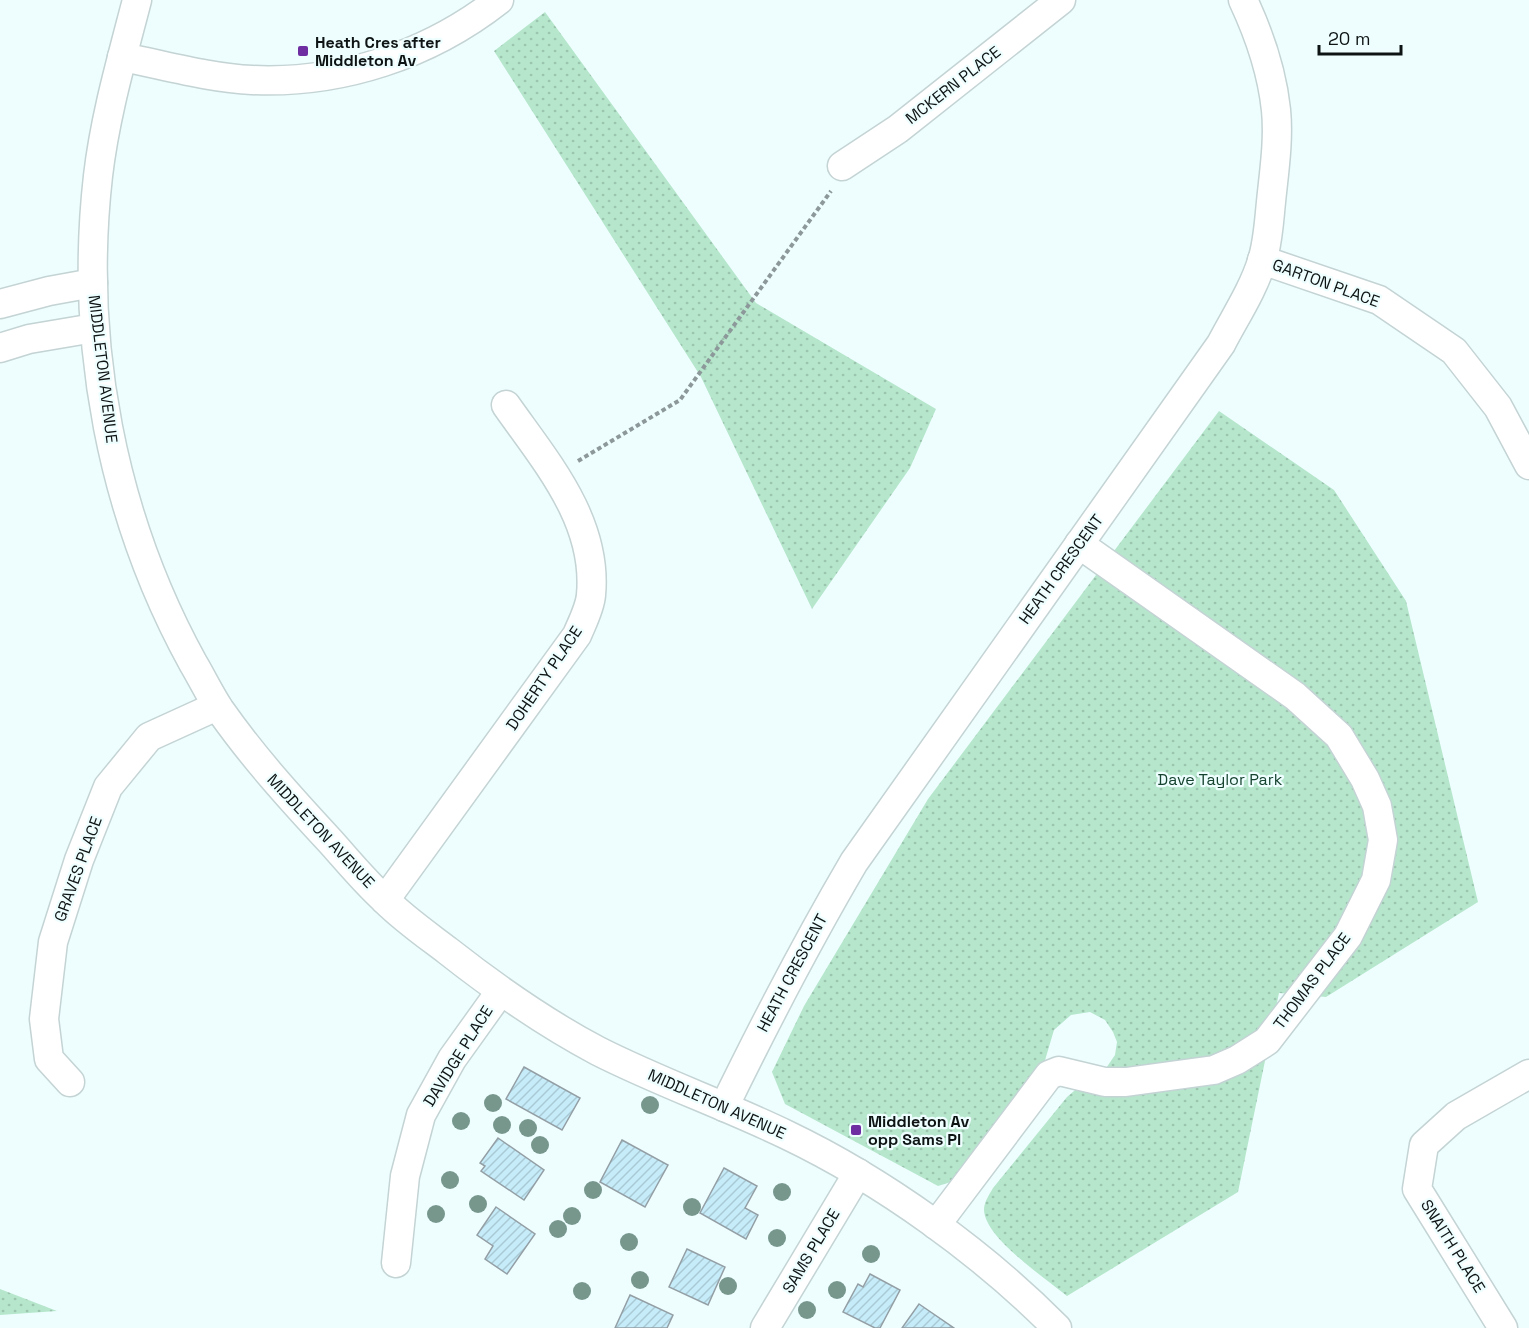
<svg xmlns="http://www.w3.org/2000/svg" width="1529" height="1328" font-family="'Space Grotesk',sans-serif">
<defs>
<pattern id="park-dots" width="8" height="8" patternUnits="userSpaceOnUse" patternTransform="scale(1.5)"><rect width="8" height="8" fill="#b6e7cc"/><path d="M2 2h.1M6 6h.1" fill="none" stroke="#9bc5ae" stroke-width="1.8" stroke-linecap="round"/></pattern>
<pattern id="building-hatch" width="6" height="6" patternUnits="userSpaceOnUse" patternTransform="scale(1.5)"><rect width="6" height="6" fill="#c6ecfa"/><path d="M-1 1l2-2M0 6l6-6M5 7l2-2" fill="none" stroke="#a9cad5"/></pattern>
</defs>
<rect width="100%" height="100%" fill="#eefeff"/>
<g fill="url(#park-dots)">
<path d="M 545,12 L 756,303 L 936,409 L 910,468 L 812,609 L 701,377 L 494,51 Z"/>
<path d="M 1219,411 L 1334,490 L 1406,601 L 1478,902 L 1326,997 L 1279,993 L 1238,1192 L 1067,1296 C 1045,1278 985,1238 984,1210 C 984,1202 989,1195 993,1188 L 1067,1097 L 1081,1085 L 1100,1077 L 1115,1055 L 1117,1042 L 1113,1032 L 1105,1020 L 1090,1012 L 1071,1015 L 1054,1030 L 1043,1067 L 967,1177 L 938,1186 L 785,1104 L 772,1072 L 804,1006 L 928,799 Z"/>
<path d="M 0,1289 L 57,1311 L 0,1315 Z"/>
</g>
<g fill="url(#building-hatch)" stroke="#939fa5" stroke-width="1.5">
<path d="M 524,1067 L 580,1098 L 562,1130 L 506,1099 Z"/>
<path d="M 498,1138 L 544,1170 L 524,1200 L 481,1171 L 485,1166 L 480,1163 Z"/>
<path d="M 622,1140 L 668,1165 L 645,1207 L 600,1182 Z"/>
<path d="M 724,1168 L 757,1186 L 745,1208 L 758,1215 L 746,1239 L 700,1213 Z"/>
<path d="M 496,1207 L 535,1234 L 507,1274 L 485,1259 L 493,1246 L 477,1235 Z"/>
<path d="M 687,1249 L 725,1267 L 708,1305 L 669,1287 Z"/>
<path d="M 870,1274 L 900,1290 L 880,1328 L 875,1328 L 843,1312 L 858,1284 L 863,1287 Z"/>
<path d="M 630,1295 L 673,1315 L 667,1328 L 615,1328 Z"/>
<path d="M 919,1304 L 954,1328 L 902,1328 Z"/>
</g>
<g fill="none" stroke-linecap="round" stroke-linejoin="round">
<defs>
<g id="minor">
<path d="M 137,0 C 122,58 105,116 98,176 C 79,343 112,516 193,663 C 202,678 210,695 220,710 C 253,757 291,799 330,841 C 348,861 365,882 385,900 C 404,919 427,935 448,951 C 495,988 545,1023 598,1051 C 659,1082 725,1105 787,1135 C 883,1181 983,1253 1057,1328"/>
<path d="M 122,57 C 164,65 210,78 252,80 C 341,84 429,55 499,0"/>
<path d="M 842,166 L 898,129 L 1061,0"/>
<path d="M 1262,260 L 1379,300 L 1454,351 L 1498,407 L 1529,465"/>
<path d="M 0,304 L 49,291 L 93,283"/>
<path d="M 0,348 L 29,339 L 94,328"/>
<path d="M 385,900 L 577,635 C 582,623 590,608 591,595 C 598,521 546,462 506,405"/>
<path d="M 70,1082 L 49,1059 L 44,1019 L 53,942 L 79,860 L 108,787 L 149,737 L 217,706"/>
<path d="M 724,1107 C 765,1023 807,942 854,862 L 1221,344 C 1235,317 1253,290 1262,261 C 1268,243 1269,221 1271,202 C 1274,172 1279,140 1276,110 C 1272,72 1259,34 1243,0"/>
<path d="M 936,1225 L 1049,1075 L 1059,1071 L 1105,1082 L 1126,1082 L 1214,1070 L 1237,1060 L 1267,1041 L 1348,936 L 1376,880 L 1383,840 L 1377,806 L 1365,779 L 1339,736 L 1295,696 L 1079,544"/>
<path d="M 396,1263 L 405,1176 L 421,1115 L 452,1059 L 500,992"/>
<path d="M 765,1328 L 858,1173"/>
<path d="M 1503,1328 L 1417,1189 L 1424,1145 L 1456,1116 L 1529,1074"/>
</g>
</defs>
<use href="#minor" stroke="#c4d3d4" stroke-width="31"/>
<path stroke="#8c9899" stroke-width="4" stroke-dasharray="4.5 3" stroke-linecap="butt" d="M 578,461 L 680,400 L 831,191"/>
<use href="#minor" stroke="#fff" stroke-width="28"/>
</g>
<g fill="#77978d">
<circle cx="493" cy="1103" r="9"/>
<circle cx="650" cy="1105" r="9"/>
<circle cx="461" cy="1121" r="9"/>
<circle cx="502" cy="1125" r="9"/>
<circle cx="528" cy="1128" r="9"/>
<circle cx="540" cy="1145" r="9"/>
<circle cx="450" cy="1180" r="9"/>
<circle cx="593" cy="1190" r="9"/>
<circle cx="782" cy="1192" r="9"/>
<circle cx="478" cy="1204" r="9"/>
<circle cx="692" cy="1207" r="9"/>
<circle cx="436" cy="1214" r="9"/>
<circle cx="572" cy="1216" r="9"/>
<circle cx="558" cy="1229" r="9"/>
<circle cx="777" cy="1238" r="9"/>
<circle cx="629" cy="1242" r="9"/>
<circle cx="871" cy="1254" r="9"/>
<circle cx="640" cy="1280" r="9"/>
<circle cx="728" cy="1286" r="9"/>
<circle cx="837" cy="1290" r="9"/>
<circle cx="582" cy="1291" r="9"/>
<circle cx="807" cy="1310" r="9"/>
</g>
<g fill="#6f2da2" stroke="#eefeff" stroke-width="2">
<rect x="297" y="45" width="12" height="12" rx="3"/>
<rect x="850" y="1124" width="12" height="12" rx="3"/>
</g>
<g text-anchor="middle" dominant-baseline="central" stroke-width="4.5" stroke-linejoin="round" paint-order="stroke">
<g font-size="16" font-weight="bold" fill="#0e1414" stroke="#eefeff" text-anchor="start">
<text x="315" y="42">Heath Cres after<tspan x="315" dy="18">Middleton Av</tspan></text>
<text x="868" y="1121">Middleton Av<tspan x="868" dy="18">opp Sams Pl</tspan></text>
</g>
<g font-size="16" fill="#0e1414" stroke="#eefeff">
<text transform="translate(953 85) rotate(-38)">MCKERN PLACE</text>
<text transform="translate(1326 283) rotate(20)">GARTON PLACE</text>
<text transform="translate(103 369) rotate(83)">MIDDLETON AVENUE</text>
<text transform="translate(1061 569) rotate(-54)">HEATH CRESCENT</text>
<text transform="translate(544 678) rotate(-56)">DOHERTY PLACE</text>
<text transform="translate(321 831) rotate(47)">MIDDLETON AVENUE</text>
<text transform="translate(78 869) rotate(-70)">GRAVES PLACE</text>
<text transform="translate(792 973) rotate(-62)">HEATH CRESCENT</text>
<text transform="translate(1312 981) rotate(-53)">THOMAS PLACE</text>
<text transform="translate(458 1056) rotate(-58)">DAVIDGE PLACE</text>
<text transform="translate(717 1104) rotate(24)">MIDDLETON AVENUE</text>
<text transform="translate(1453 1246) rotate(58)">SNAITH PLACE</text>
<text transform="translate(811 1251) rotate(-59)">SAMS PLACE</text>
</g>
<g font-size="16" fill="#16432f" stroke="#eefeff">
<text x="1220" y="779">Dave Taylor Park</text>
</g>
</g>
<path d="M1319 45v9h82v-9" fill="none" stroke="#0e1414" stroke-width="3"/>
<text x="1328" y="45" font-size="18" fill="#0e1414" stroke="#eefeff" stroke-width="4.5" paint-order="stroke">20 m</text>
</svg>
